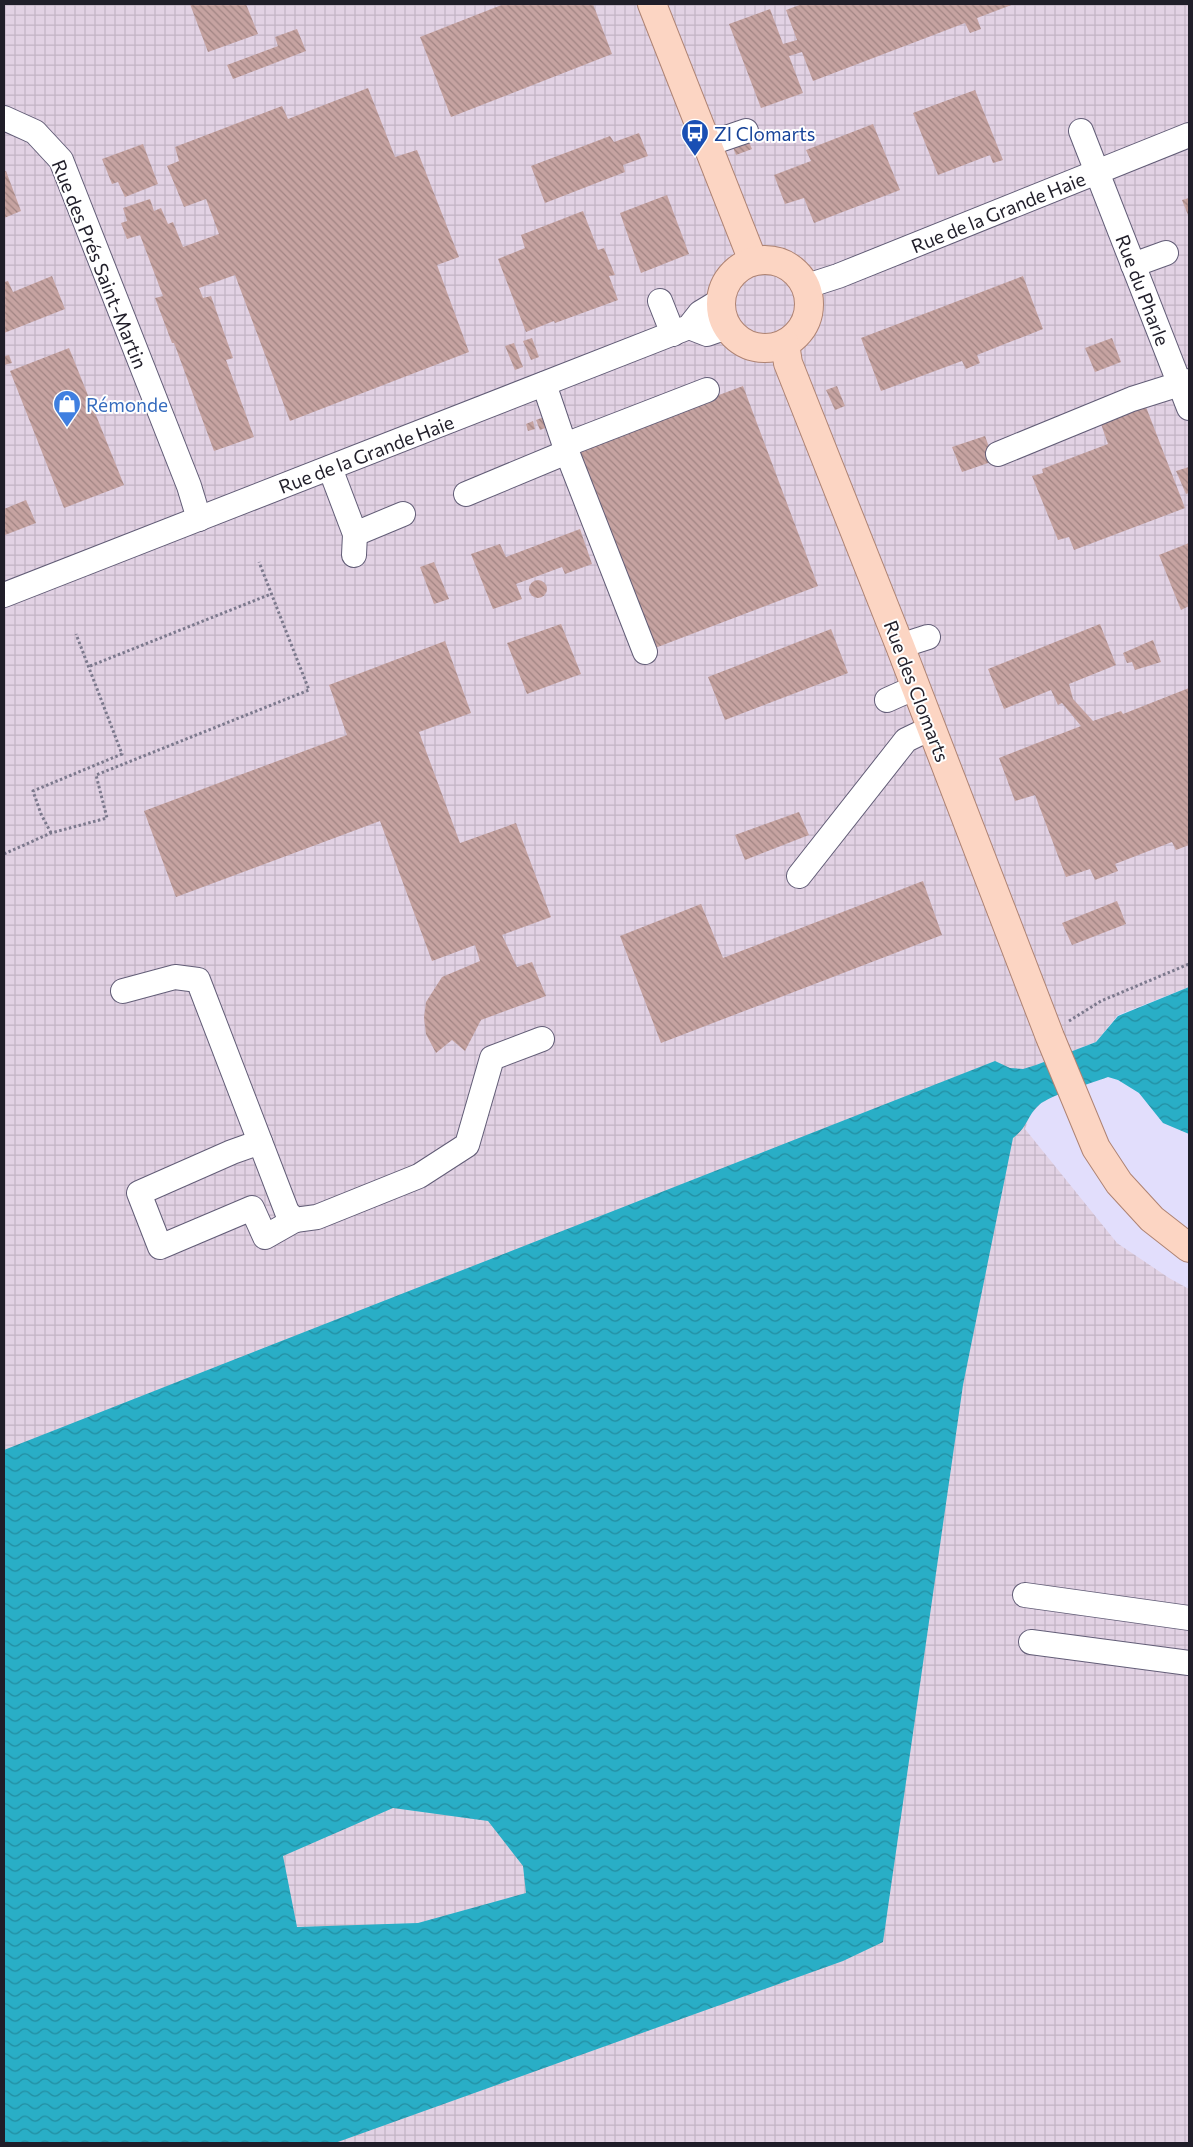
<svg xmlns="http://www.w3.org/2000/svg" width="1193" height="2147" font-family="Commissioner,sans-serif">
<defs>
<pattern id="industrial-grid" width="8" height="8" patternUnits="userSpaceOnUse" patternTransform="scale(1.25)"><rect width="8" height="8" fill="#e2d2e4"/><path d="M0 4h8M4 0v8" fill="none" stroke="#c2b4c4"/></pattern>
<pattern id="water-waves" width="16" height="10" patternUnits="userSpaceOnUse" patternTransform="scale(1.25)"><rect width="16" height="10" fill="#29aec6"/><path d="M0 5q4-4 8 0t8 0" fill="none" stroke="#238da1"/></pattern>
<pattern id="building-back-hatch" width="6" height="6" patternUnits="userSpaceOnUse" patternTransform="scale(1.25)"><rect width="6" height="6" fill="#c6a3a1"/><path d="M-1 5l2 2M0 0l6 6M5-1l2 2" fill="none" stroke="#a08483"/></pattern>
</defs>
<rect width="100%" height="100%" fill="#e2defc"/>
<path fill="url(#industrial-grid)" d="M 4,4 L 1189,4 L 1189,987 L 1118,1015 L 1096,1042 L 1036,1065 L 1049,1099 L 1041,1103 L 1030,1115 L 1025,1129 L 1117,1243 L 1169,1278 L 1189,1289 L 1189,2143 L 4,2143 Z"/>
<path fill="url(#water-waves)" fill-rule="evenodd" d="M 1189,987 L 1189,1134 L 1163,1123 L 1139,1093 L 1118,1080 L 1108,1077 C 1092,1083 1050,1095 1039,1105 C 1026,1117 1028,1127 1013,1138 L 963,1385 L 883,1942 L 843,1961 L 335,2143 L 4,2143 L 4,1450 L 995,1061 L 1010,1068 L 1023,1069 L 1036,1065 L 1096,1042 L 1118,1016 ZM 393,1808 L 488,1821 L 523,1866 L 526,1893 L 418,1923 L 297,1927 L 283,1856 Z"/>
<g fill="url(#building-back-hatch)">
<path d="M 190,4 L 246,4 L 258,34 L 208,52 Z"/>
<path d="M 504,4 L 593,4 L 612,54 L 451,117 L 420,37 Z"/>
<path d="M 802,4 L 1014,4 L 977,18 L 981,29 L 970,33 L 965,23 L 813,81 L 802,52 L 789,56 L 803,93 L 761,108 L 729,24 L 770,9 L 783,44 L 797,40 L 786,10 Z"/>
<path d="M 297,29 L 306,51 L 233,79 L 227,65 L 278,46 L 275,37 Z"/>
<path d="M 368,88 L 395,157 L 417,150 L 459,257 L 437,265 L 469,352 L 290,421 L 235,275 L 199,288 L 203,298 L 211,296 L 233,358 L 226,360 L 254,437 L 214,451 L 174,343 L 172,343 L 155,298 L 163,296 L 140,235 L 127,239 L 121,223 L 127,221 L 123,208 L 150,199 L 154,211 L 161,208 L 168,224 L 173,222 L 183,247 L 219,234 L 206,199 L 184,207 L 167,166 L 179,161 L 175,147 L 282,106 L 288,119 Z"/>
<path d="M 975,90 L 1003,160 L 993,163 L 990,155 L 938,175 L 913,113 Z"/>
<path d="M 873,124 L 900,190 L 814,223 L 804,198 L 785,204 L 774,175 L 811,161 L 806,150 Z"/>
<path d="M 639,133 L 648,156 L 623,165 L 625,172 L 545,203 L 531,166 L 610,136 L 614,142 Z"/>
<path d="M 748,140 L 752,149 L 736,155 L 732,145 Z"/>
<path d="M 143,144 L 158,184 L 125,197 L 118,182 L 112,184 L 102,159 Z"/>
<path d="M 4,171 L 6,171 L 21,211 L 4,218 Z"/>
<path d="M 667,195 L 689,254 L 641,273 L 620,213 Z"/>
<path d="M 1189,198 L 1189,215 L 1188,215 L 1182,200 Z"/>
<path d="M 583,211 L 598,250 L 604,248 L 615,275 L 609,276 L 618,300 L 555,323 L 554,321 L 526,332 L 498,259 L 525,248 L 521,235 Z"/>
<path d="M 52,276 L 65,309 L 4,333 L 4,282 L 8,281 L 13,292 Z"/>
<path d="M 1023,276 L 1043,329 L 977,355 L 980,363 L 966,369 L 962,361 L 881,391 L 861,338 Z"/>
<path d="M 532,338 L 539,357 L 531,360 L 523,341 Z"/>
<path d="M 1112,338 L 1121,362 L 1095,372 L 1085,348 Z"/>
<path d="M 514,343 L 523,367 L 515,370 L 505,346 Z"/>
<path d="M 69,348 L 124,485 L 64,508 L 10,371 Z"/>
<path d="M 9,355 L 12,363 L 4,365 L 4,356 Z"/>
<path d="M 743,386 L 818,586 L 655,648 L 578,448 Z"/>
<path d="M 837,386 L 845,406 L 835,410 L 826,390 Z"/>
<path d="M 1146,407 L 1185,508 L 1074,550 L 1069,537 L 1058,540 L 1032,476 L 1043,473 L 1042,469 L 1108,444 L 1101,424 Z"/>
<path d="M 544,417 L 548,427 L 540,430 L 536,420 Z"/>
<path d="M 533,421 L 535,429 L 528,431 L 526,424 Z"/>
<path d="M 985,436 L 994,461 L 962,472 L 952,447 Z"/>
<path d="M 1189,467 L 1189,493 L 1186,494 L 1176,471 Z"/>
<path d="M 26,500 L 36,523 L 5,535 L 4,509 Z"/>
<path d="M 580,529 L 592,564 L 565,574 L 562,567 L 516,584 L 522,599 L 493,609 L 471,554 L 500,544 L 506,557 Z"/>
<path d="M 1189,543 L 1189,606 L 1181,610 L 1159,555 Z"/>
<path d="M 434,562 L 449,599 L 434,604 L 420,567 Z"/>
<circle cx="538" cy="589" r="9"/>
<path d="M 561,624 L 581,674 L 527,694 L 507,643 Z"/>
<path d="M 1100,624 L 1116,665 L 1069,684 L 1073,699 L 1093,721 L 1121,711 L 1123,714 L 1189,688 L 1189,845 L 1176,850 L 1172,842 L 1115,864 L 1118,871 L 1095,880 L 1090,869 L 1066,877 L 1035,795 L 1015,801 L 999,758 L 1081,726 L 1062,703 L 1058,705 L 1051,690 L 1004,709 L 988,669 Z"/>
<path d="M 831,629 L 848,673 L 725,720 L 708,677 Z"/>
<path d="M 1153,640 L 1161,662 L 1135,670 L 1132,662 L 1127,663 L 1123,653 Z"/>
<path d="M 445,641 L 471,713 L 419,732 L 460,843 L 516,823 L 551,917 L 502,935 L 517,967 L 532,962 L 546,996 L 481,1020 L 465,1051 L 452,1040 L 436,1053 L 426,1034 L 424,1018 L 426,1002 L 442,977 L 480,961 L 475,945 L 432,961 L 380,821 L 176,897 L 144,811 L 347,735 L 329,685 Z"/>
<path d="M 799,812 L 809,835 L 745,860 L 735,835 Z"/>
<path d="M 923,881 L 942,935 L 661,1043 L 620,936 L 701,904 L 723,958 Z"/>
<path d="M 1117,901 L 1126,924 L 1072,945 L 1062,923 Z"/>
</g>
<g fill="none" stroke-linecap="round" stroke-linejoin="round">
<defs>
<g id="minor">
<path d="M 4,118 L 35,132 L 61,160 L 189,486 L 199,519"/>
<path d="M 1081,131 L 1189,408"/>
<path d="M 708,144 L 746,131"/>
<path d="M 1133,265 L 1166,253"/>
<path d="M 807,286 L 838,276 L 1189,135"/>
<path d="M 660,301 L 673,334"/>
<path d="M 689,327 L 707,334 L 727,327"/>
<path d="M 544,384 L 567,452 L 645,652"/>
<path d="M 565,445 L 707,390"/>
<path d="M 998,454 L 1132,399 L 1189,381"/>
<path d="M 330,468 L 355,534 L 354,555"/>
<path d="M 466,494 L 567,452"/>
<path d="M 355,534 L 403,514"/>
<path d="M 4,595 L 689,327 L 700,313 L 720,301"/>
<path d="M 900,646 L 928,637"/>
<path d="M 887,700 L 916,687"/>
<path d="M 799,876 L 906,740 L 931,728"/>
<path d="M 123,991 L 175,977 L 198,980 L 287,1212 L 295,1220 L 317,1217 L 419,1176 L 467,1145 L 492,1058 L 542,1039"/>
<path d="M 260,1142 L 232,1152 L 139,1193 L 160,1247 L 252,1208 L 265,1237 L 295,1220"/>
<path d="M 1025,1595 L 1189,1618"/>
<path d="M 1031,1642 L 1189,1663"/>
</g>
<g id="major">
<path d="M 652,4 L 753,261"/>
<circle cx="765" cy="304" r="44"/>
<path d="M 785,344 L 788,363 L 900,646 L 1050,1037 L 1096,1148 L 1119,1183 L 1152,1219 L 1189,1248"/>
</g>
</defs>
<use href="#minor" stroke="#625d77" stroke-width="26"/>
<use href="#major" stroke="#ae8373" stroke-width="30"/>
<g stroke="#7c798d" stroke-width="3" stroke-dasharray="2.5 2.5" stroke-linecap="butt">
<path d="M 90,666 L 271,594"/>
<path d="M 51,833 L 41,814 L 33,791 L 122,754 L 76,634"/>
<path d="M 4,854 L 51,833 L 107,818 L 96,775 L 309,690 L 259,562"/>
<path d="M 1069,1021 L 1101,1001 L 1189,964"/>
</g>
<use href="#minor" stroke="#fff" stroke-width="24"/>
<use href="#major" stroke="#fcd5c3" stroke-width="28"/>
</g>
<defs>
<symbol id="bus-pin" viewBox="-11 -11 22 30"><path d="M0 17L-7.5 6A9.5 9.5 0 1 1 7.5 6Z" fill="#1a4fb4" stroke="#fff"/><path d="M-5-6H5V4H4V6H2V4H-2V6H-4V4H-5ZM-3.5-4V0h7V-4ZM-3.5 1.2v1.5H-2V1.2ZM2 1.2v1.5H3.5V1.2Z" fill="#fff"/></symbol>
<symbol id="shop-pin" viewBox="-11 -11 22 30"><path d="M0 17L-7.5 6A9.5 9.5 0 1 1 7.5 6Z" fill="#3f7fe0" stroke="#fff"/><path d="M-5-2.5h2.3a2.7 3.5 0 0 1 5.4 0H5L5.5 6h-11ZM-1.5-2.5h3a1.5 2.3 0 0 0-3 0Z" fill="#fff"/></symbol>
</defs>
<g fill-rule="evenodd">
<use href="#bus-pin" x="679" y="117" width="32" height="43"/>
<use href="#shop-pin" x="51" y="388" width="32" height="43"/>
</g>
<g text-anchor="middle" dominant-baseline="central" stroke-width="4" stroke-linejoin="round" paint-order="stroke">
<g font-size="19" fill="#164399" stroke="#fff" text-anchor="start">
<text x="714" y="133">ZI Clomarts</text>
</g>
<g font-size="19" fill="#201e29" stroke="#fff">
<text transform="translate(998 212) rotate(-22)">Rue de la Grande Haie</text>
<text transform="translate(100 264) rotate(68)">Rue des Prés Saint-Martin</text>
<text transform="translate(1143 290) rotate(69)">Rue du Pharle</text>
<text transform="translate(366 454) rotate(-21)">Rue de la Grande Haie</text>
<text transform="translate(917 691) rotate(69)">Rue des Clomarts</text>
</g>
<g font-size="19" fill="#366cbe" stroke="#fff" text-anchor="start">
<text x="86" y="404">Rémonde</text>
</g>
</g>
<rect width="1193" height="2147" fill="none" stroke="#201e29" stroke-width="10"/>
</svg>
